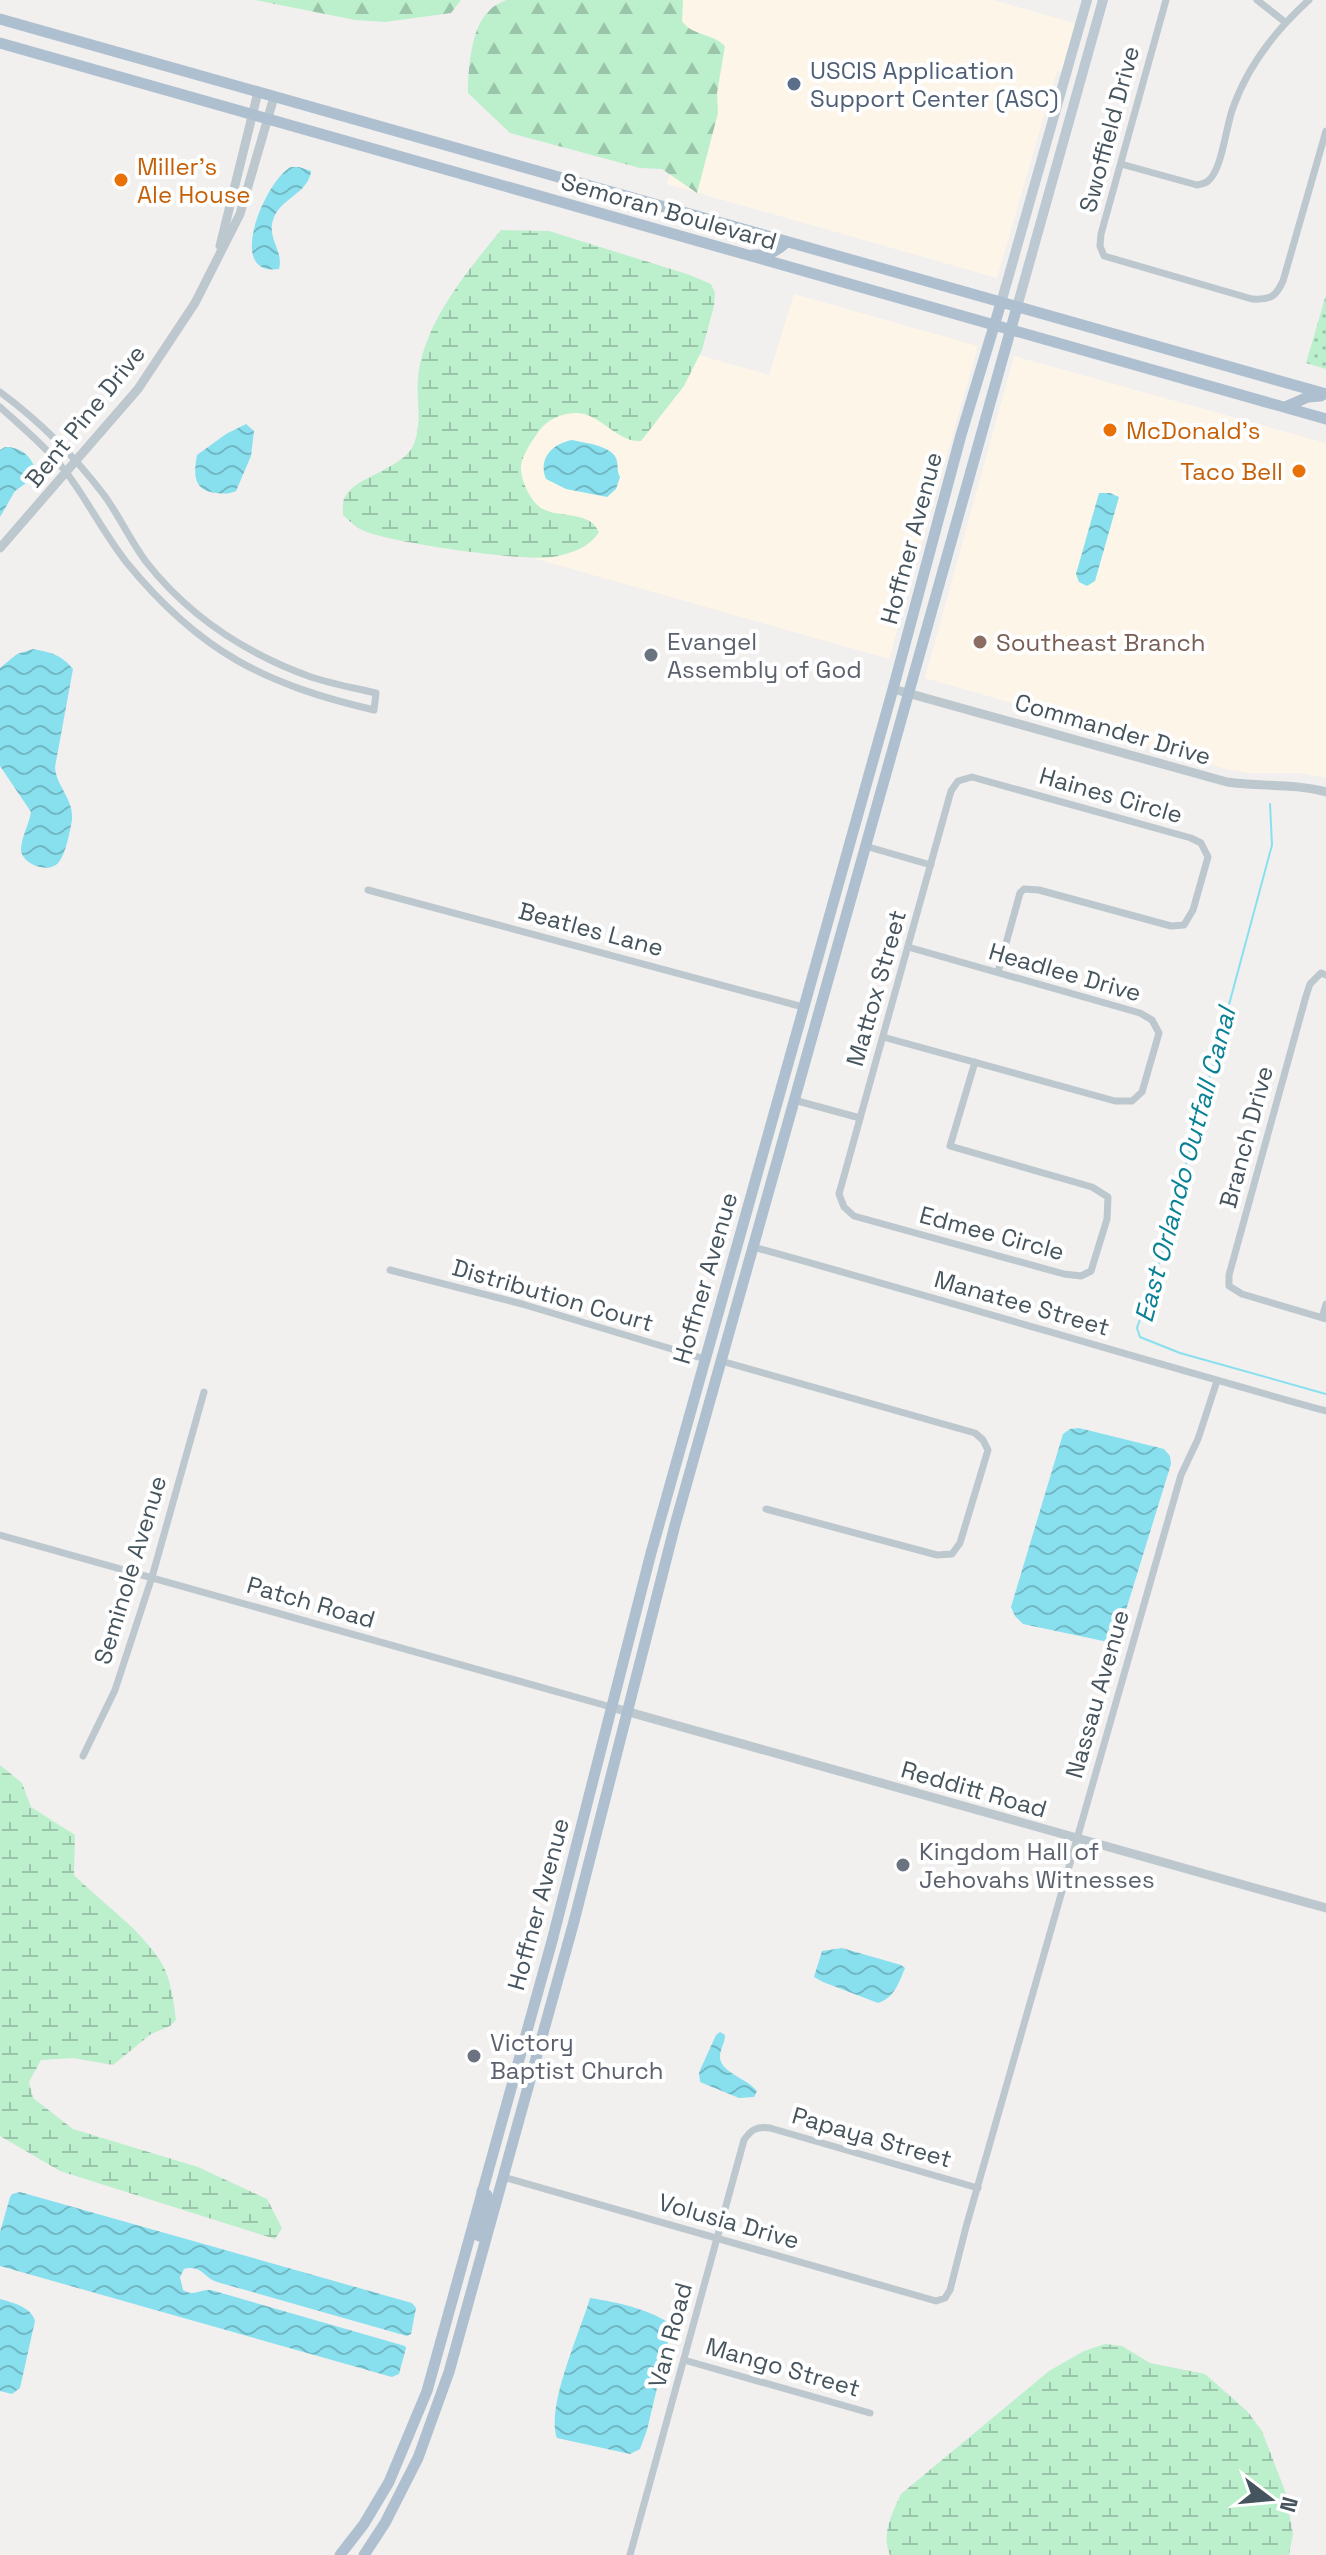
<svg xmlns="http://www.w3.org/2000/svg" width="1326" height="2555" font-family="'Space Grotesk',sans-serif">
<defs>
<pattern id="forest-firs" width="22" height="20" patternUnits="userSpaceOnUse" patternTransform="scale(2)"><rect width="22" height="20" fill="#bcf0cd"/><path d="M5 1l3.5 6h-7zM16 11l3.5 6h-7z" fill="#9bc5aa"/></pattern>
<pattern id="wetland-marsh" width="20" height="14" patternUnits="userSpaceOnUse" patternTransform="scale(2)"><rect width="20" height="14" fill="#bcf0cd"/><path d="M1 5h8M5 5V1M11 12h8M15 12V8" fill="none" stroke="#9bc5aa"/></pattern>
<pattern id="park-dots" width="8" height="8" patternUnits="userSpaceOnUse" patternTransform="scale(2)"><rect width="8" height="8" fill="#bcf0cd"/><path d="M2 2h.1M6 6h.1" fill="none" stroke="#9bc5aa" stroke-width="1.8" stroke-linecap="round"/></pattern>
<pattern id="water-waves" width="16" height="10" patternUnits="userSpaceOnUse" patternTransform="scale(2)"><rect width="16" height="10" fill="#88e0ef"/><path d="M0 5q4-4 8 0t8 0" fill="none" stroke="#71b8c5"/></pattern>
</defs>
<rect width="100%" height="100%" fill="#f2efef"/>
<g fill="#fcf5e8">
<path d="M 594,0 L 993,0 L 1077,24 L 1063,72 L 1057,71 L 997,278 L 667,184 L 707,44 Z"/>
<path d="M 794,294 L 978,346 L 889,659 L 445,533 L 510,302 L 769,375 Z"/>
<path d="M 1014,356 L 1326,443 L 1326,778 L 1300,773 L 1247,773 L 1230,770 L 1035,715 L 1036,710 L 925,678 Z"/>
</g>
<g fill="url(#forest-firs)">
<path d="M 255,0 L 461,0 L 451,13 L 385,22 L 355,20 Z"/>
<path d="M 506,0 L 683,0 L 682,21 C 692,36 712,33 725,46 L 717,93 L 718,113 L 697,193 L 662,169 L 640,168 L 510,133 L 468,93 C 468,71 471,26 489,11 C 493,6 500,3 506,0 Z"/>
</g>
<g fill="url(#wetland-marsh)">
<path d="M 501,230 L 549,231 L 690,275 L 711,284 L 715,293 L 714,306 L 702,350 L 684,386 L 641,441 C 617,443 600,412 575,413 C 560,414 548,419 539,431 C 532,441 520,458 521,470 C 522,483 532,505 545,510 C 564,518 589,511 599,532 C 589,548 570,554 552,557 C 526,562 385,542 362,530 C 355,527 349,520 343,515 C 343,510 342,501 345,497 C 354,477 402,469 413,446 C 423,424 416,401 418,379 C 422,325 468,270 501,230 Z"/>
<path d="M 0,1765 L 22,1783 L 31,1807 L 75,1835 L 74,1875 C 102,1903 137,1926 159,1959 C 170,1974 174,2001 176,2020 L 170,2026 L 151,2034 L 113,2065 L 73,2058 L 41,2060 L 29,2082 L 33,2098 L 73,2129 L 198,2167 L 267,2199 L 282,2228 L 275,2239 L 60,2171 L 0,2136 Z"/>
<path d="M 1105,2344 L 1122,2346 L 1150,2363 L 1205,2374 L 1247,2411 L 1262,2431 L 1285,2491 L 1293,2534 L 1289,2555 L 890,2555 C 881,2533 892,2514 901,2494 L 1049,2371 L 1084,2351 Z"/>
</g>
<path fill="url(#park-dots)" d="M 1326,295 L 1326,369 L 1306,363 Z"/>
<g fill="url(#water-waves)">
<path d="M 291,167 L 299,167 L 311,171 C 309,193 279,199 273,220 C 267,239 284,251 279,269 C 223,277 267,178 291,167 Z"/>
<path d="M 246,424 L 254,431 L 251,456 L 236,491 C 229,494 225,494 217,493 C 194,491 193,476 197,455 L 226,434 Z"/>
<path d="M 572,440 C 584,443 610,445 616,458 C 619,465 616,470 620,477 L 616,489 L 607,497 L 566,489 L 546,479 C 538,458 552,444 572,440 Z"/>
<path d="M 5,447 C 20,447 31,455 35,469 L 29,481 L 15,491 L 0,517 L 0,450 Z"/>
<path d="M 1099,493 L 1110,493 L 1119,497 L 1095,581 L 1087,586 L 1079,582 L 1076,574 Z"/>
<path d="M 33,649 C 50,652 62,655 73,669 L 55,767 C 56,786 74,799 72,820 C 70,831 66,853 59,862 C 49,875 20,864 21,848 C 22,836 29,824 31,812 L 0,766 L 0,668 L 17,654 Z"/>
<path d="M 1079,1428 L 1164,1449 L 1170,1456 L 1171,1464 L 1122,1623 L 1116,1638 L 1108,1642 L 1023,1624 L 1015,1616 L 1011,1607 L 1063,1434 L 1070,1429 Z"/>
<path d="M 842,1948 L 901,1965 L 905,1968 C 899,1983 894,1998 878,2003 L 823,1982 L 814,1977 L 822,1951 Z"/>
<path d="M 720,2032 L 725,2035 C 725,2043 721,2047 720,2055 C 718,2072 747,2078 757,2091 L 754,2097 L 739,2098 L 700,2082 L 699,2073 L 701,2068 L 716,2035 Z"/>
<path d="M 20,2192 L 412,2303 L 416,2308 L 411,2334 L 407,2336 L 217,2282 C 203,2277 201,2264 184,2269 L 180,2277 L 183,2290 C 194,2297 199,2289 211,2290 L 405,2346 L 406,2348 L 399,2374 L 392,2377 L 0,2266 L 0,2232 L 10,2197 L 12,2194 Z"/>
<path d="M 590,2298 C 616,2302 650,2309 672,2325 L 647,2430 L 640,2449 L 630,2454 L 557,2438 C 546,2405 580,2333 590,2298 Z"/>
<path d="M 0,2299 C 14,2303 31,2307 35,2321 L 20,2388 L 12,2394 L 0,2391 Z"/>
</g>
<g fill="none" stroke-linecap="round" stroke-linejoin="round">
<path stroke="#88e0ef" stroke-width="2" d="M 1270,804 L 1272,845 L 1161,1257 L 1137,1328 L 1140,1337 L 1180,1353 L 1326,1394"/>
<g stroke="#bcc8ce" stroke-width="7">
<path d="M 1166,0 L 1101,234 L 1100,246 L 1104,256 L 1252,299 C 1270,300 1276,297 1283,281 L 1326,131"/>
<path d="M 1257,0 L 1285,22"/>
<path d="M 1121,164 L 1197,185 C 1201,184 1205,184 1208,181 C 1223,169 1226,123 1234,105 C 1249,64 1277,29 1309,0"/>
<path d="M 0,392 C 38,420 75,457 104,495 C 120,517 131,542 147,563 C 189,616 247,654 311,677 C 332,684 355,688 376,693 L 374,710 C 264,684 200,652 127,563 C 104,534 88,501 66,472 C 47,448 23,428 0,407"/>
<path d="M 865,846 L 931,865"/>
<path d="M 368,890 L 803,1007"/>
<path d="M 1326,975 L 1321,973 L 1310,984 L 1306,996 L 1229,1275 L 1229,1286 L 1242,1294 L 1326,1319"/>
<path d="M 883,1037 L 1115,1101 L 1132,1101 L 1142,1092 L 1159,1033 L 1152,1020 L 1140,1013 L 908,947"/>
<path d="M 975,1062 L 950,1146 L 1092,1187 L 1108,1197 L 1107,1219 L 1091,1271 L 1081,1276 L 1064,1274 L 854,1216 L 844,1207 L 839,1194 L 951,791 L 958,781 L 972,777 L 1191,838 L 1201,843 L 1208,857 L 1193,910 L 1184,925 L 1171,926 L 1039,890 L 1024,889 L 1020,893 L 998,972"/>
<path d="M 794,1100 L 860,1118"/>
<path d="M 753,1247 C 945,1300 1135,1358 1326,1411"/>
<path d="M 390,1270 L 522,1304 L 705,1359"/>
<path d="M 1322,1318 L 1326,1304"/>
<path d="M 721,1361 L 975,1433 L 983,1440 L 988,1450 L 960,1543 L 952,1554 L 937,1555 L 766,1509"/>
<path d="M 0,1535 L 611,1707"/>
<path d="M 83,1756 L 115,1690 L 152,1577 L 204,1392"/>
<path d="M 503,2177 L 936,2301 L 945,2298 L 950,2290 L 966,2227 L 1181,1475 L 1198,1439 L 1217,1381"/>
<path d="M 684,2360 L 870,2413"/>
<path d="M 630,2555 L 744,2140 C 751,2130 756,2126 770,2128 L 978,2188"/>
</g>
<g stroke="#bcc8ce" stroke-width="9">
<path d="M 220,246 L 258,92"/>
<path d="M 0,548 L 138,389 L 195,303 L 240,214 L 274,97"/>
<path d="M 893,689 L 1227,782 C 1260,787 1294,783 1326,792"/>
<path d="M 611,1707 L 1326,1908"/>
</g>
<g stroke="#bcc9d3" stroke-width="10">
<path d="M 1001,303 L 1087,0"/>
<path d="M 1017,307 L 1103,0"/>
</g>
<g stroke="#aec0cf" stroke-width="11">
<path d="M 0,19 L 1326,394"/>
<path d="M 0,43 L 1326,419"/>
<path d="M 754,255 C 768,256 777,251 787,242"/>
<path d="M 1285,407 L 1308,397 L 1321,396"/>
<path d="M 479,2236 L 487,2195 L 482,2191"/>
<path d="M 340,2555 L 364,2524 L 389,2482 L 427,2391 L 552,1941 L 651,1553 L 893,689 L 961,435 L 1001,303"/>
<path d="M 364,2555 L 385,2523 L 418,2458 L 449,2372 L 573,1925 L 675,1525 L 1017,307"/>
</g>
</g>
<circle fill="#5c6f8a" stroke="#fff" stroke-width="3" cx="794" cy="84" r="8"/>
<g fill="#e8710a" stroke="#fff" stroke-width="3">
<circle cx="121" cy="180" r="8"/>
<circle cx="1110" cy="430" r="8"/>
<circle cx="1299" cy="471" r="8"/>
</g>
<circle fill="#8d6e63" stroke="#fff" stroke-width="3" cx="980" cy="642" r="8"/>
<g fill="#6b7280" stroke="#fff" stroke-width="3">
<circle cx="651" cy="655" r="8"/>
<circle cx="903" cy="1865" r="8"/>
<circle cx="474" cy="2056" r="8"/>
</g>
<g text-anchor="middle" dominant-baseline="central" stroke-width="8" stroke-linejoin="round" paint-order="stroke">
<g font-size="24" fill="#4e5e75" stroke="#fff" text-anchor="start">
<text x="810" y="70">USCIS Application<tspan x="810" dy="28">Support Center (ASC)</tspan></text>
</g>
<g font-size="24" fill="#46545d" stroke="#fff">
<text transform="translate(1109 129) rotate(-75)">Swoffield Drive</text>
<text transform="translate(669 211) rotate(16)">Semoran Boulevard</text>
<text transform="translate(85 416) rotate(-51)">Bent Pine Drive</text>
<text transform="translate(911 538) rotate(-75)">Hoffner Avenue</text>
<text transform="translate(1113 729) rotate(16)">Commander Drive</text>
<text transform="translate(1111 795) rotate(16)">Haines Circle</text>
<text transform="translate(591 929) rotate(15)">Beatles Lane</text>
<text transform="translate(1065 972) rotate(16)">Headlee Drive</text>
<text transform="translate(876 988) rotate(-74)">Mattox Street</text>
<text transform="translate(1246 1137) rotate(-75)">Branch Drive</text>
<text transform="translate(992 1233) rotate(15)">Edmee Circle</text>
<text transform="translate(705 1278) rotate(-74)">Hoffner Avenue</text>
<text transform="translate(553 1295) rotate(16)">Distribution Court</text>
<text transform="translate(1022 1303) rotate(16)">Manatee Street</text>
<text transform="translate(130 1570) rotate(-73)">Seminole Avenue</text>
<text transform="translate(311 1602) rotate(16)">Patch Road</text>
<text transform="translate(1097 1694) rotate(-74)">Nassau Avenue</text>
<text transform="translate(974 1789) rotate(16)">Redditt Road</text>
<text transform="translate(538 1904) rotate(-75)">Hoffner Avenue</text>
<text transform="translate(872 2137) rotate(16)">Papaya Street</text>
<text transform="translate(729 2221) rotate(16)">Volusia Drive</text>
<text transform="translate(670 2335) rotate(-75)">Van Road</text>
<text transform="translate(783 2367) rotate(16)">Mango Street</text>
</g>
<g font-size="24" fill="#c56008" stroke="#fff" text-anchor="start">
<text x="137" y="166">Miller's<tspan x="137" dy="28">Ale House</tspan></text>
<text x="1126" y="430">McDonald's</text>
<text x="1283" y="471" text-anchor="end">Taco Bell</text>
</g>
<g font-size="24" fill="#5b616d" stroke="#fff" text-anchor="start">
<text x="667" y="641">Evangel<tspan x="667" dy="28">Assembly of God</tspan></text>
<text x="919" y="1851">Kingdom Hall of<tspan x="919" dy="28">Jehovahs Witnesses</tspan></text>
<text x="490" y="2042">Victory<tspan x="490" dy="28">Baptist Church</tspan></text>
</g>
<g font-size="24" fill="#785e54" stroke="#fff" text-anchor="start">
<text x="996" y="642">Southeast Branch</text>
</g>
<g font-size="26" font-style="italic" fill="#098296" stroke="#fff">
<text transform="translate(1185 1165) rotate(-75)">East Orlando Outfall Canal</text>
</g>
</g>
<g transform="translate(1270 2499) rotate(106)" stroke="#ffffff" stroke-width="6" paint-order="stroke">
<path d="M0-6L14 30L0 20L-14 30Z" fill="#46545d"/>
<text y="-12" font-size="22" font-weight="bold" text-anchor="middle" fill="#46545d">N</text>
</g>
</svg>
